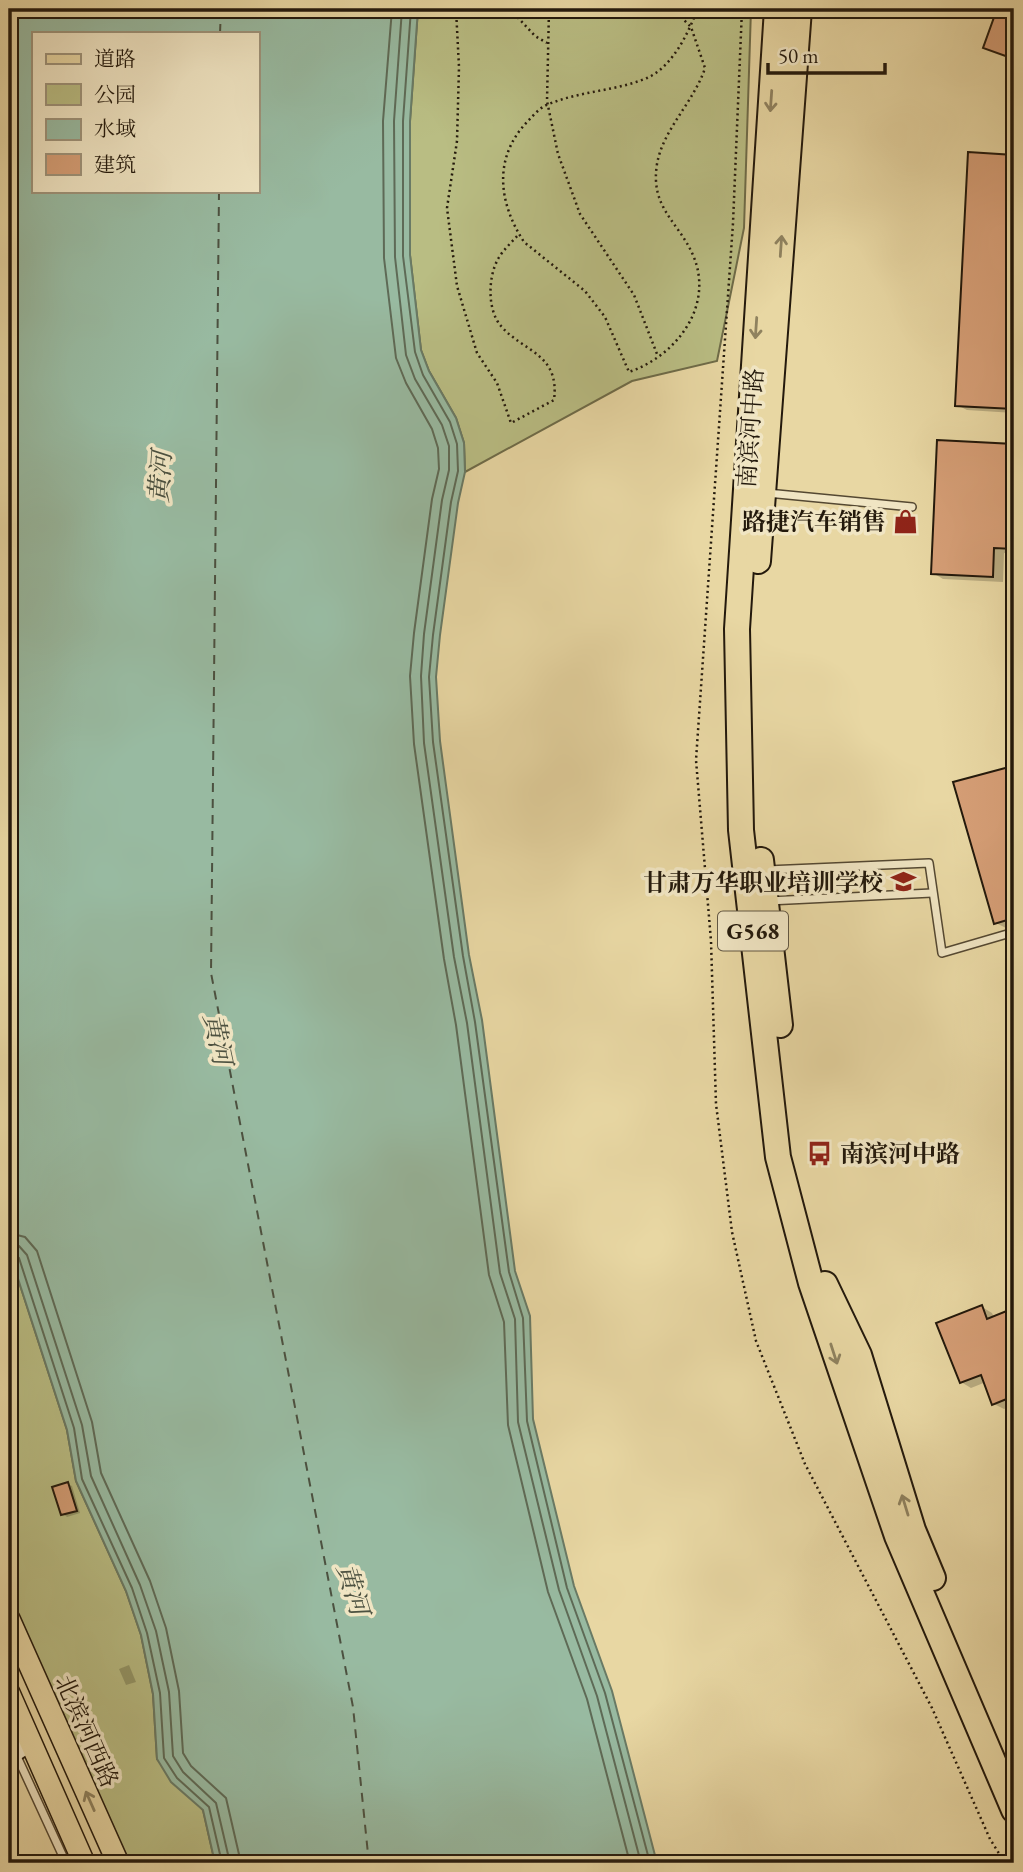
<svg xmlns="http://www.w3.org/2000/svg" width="1023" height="1872" font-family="'EB Garamond','Noto Serif SC',serif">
<rect width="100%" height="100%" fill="#e8d7a3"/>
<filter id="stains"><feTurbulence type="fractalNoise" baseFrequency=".00286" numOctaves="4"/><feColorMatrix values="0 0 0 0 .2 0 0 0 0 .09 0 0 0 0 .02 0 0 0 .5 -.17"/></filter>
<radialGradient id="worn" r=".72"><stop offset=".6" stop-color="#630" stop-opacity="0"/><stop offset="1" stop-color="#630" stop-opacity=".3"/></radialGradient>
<g fill="#b9bd83" stroke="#6e6b48" stroke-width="2">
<path d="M 418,9 L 751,9 L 744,228 L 717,361 L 632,381 L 465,472 L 464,443 L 456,418 L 429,371 L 421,350 L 410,255 L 410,121 Z"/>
<path d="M 9,1251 L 67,1430 L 76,1481 L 126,1591 L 141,1635 L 153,1694 L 157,1759 L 203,1810 L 215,1863 L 116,1863 L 9,1622 Z"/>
</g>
<path fill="#98baa1" stroke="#697a65" stroke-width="2" fill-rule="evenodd" d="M 9,9 L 418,9 L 410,121 L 410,255 L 421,350 L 429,371 L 456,418 L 464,443 L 465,472 L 458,503 L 440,635 L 436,677 L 440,741 L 469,955 L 482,1020 L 515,1271 L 530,1316 L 533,1419 L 574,1586 L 612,1691 L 657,1863 L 215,1863 L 203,1810 L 171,1782 L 157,1759 L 153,1694 L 141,1635 L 126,1591 L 76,1481 L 67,1430 L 9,1251 ZM 33,33 L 257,33 L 257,191 L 33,191 Z"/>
<g fill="#0003">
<path d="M 970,154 L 1014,157 L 1014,413 L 967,410 L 957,405 Z"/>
<path d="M 939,442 L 1014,445 L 1014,554 L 1004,553 L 1003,582 L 943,579 L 933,573 Z"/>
<path d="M 1009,768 L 1014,772 L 1014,926 L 1006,928 L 996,923 Z"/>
<path d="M 982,1307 L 992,1313 L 994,1318 L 1014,1310 L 1014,1405 L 1004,1409 L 994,1404 L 986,1382 L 971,1388 L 961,1382 Z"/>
<path d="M 68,1484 L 72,1486 L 80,1513 L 67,1517 L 63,1514 Z"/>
<path d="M 129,1665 L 136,1682 L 126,1685 L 119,1669 Z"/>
</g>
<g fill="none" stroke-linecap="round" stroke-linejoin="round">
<g stroke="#5e6a56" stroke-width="2">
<path d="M 392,9 L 383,121 L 384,258 L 396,358 L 406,383 L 432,429 L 438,448 L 439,469 L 432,499 L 414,633 L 410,676 L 414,744 L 444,959 L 456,1025 L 489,1275 L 504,1322 L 508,1425 L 548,1592 L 587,1699 L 630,1863"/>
<path d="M 402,9 L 394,121 L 395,257 L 406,355 L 415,379 L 442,425 L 449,446 L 449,470 L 442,500 L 424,634 L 421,676 L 424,743 L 454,957 L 467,1023 L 500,1273 L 515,1319 L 518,1422 L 559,1590 L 597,1696 L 641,1863"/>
<path d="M 411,9 L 403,121 L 403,256 L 415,352 L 423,375 L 450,422 L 457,444 L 458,471 L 451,502 L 433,635 L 429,677 L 433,742 L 463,956 L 475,1022 L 509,1272 L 523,1318 L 527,1421 L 567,1588 L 605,1693 L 650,1863"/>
<path d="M 9,1233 L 25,1237 L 37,1251 L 92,1422 L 101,1473 L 150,1581 L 166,1628 L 179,1691 L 183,1753 L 191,1766 L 226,1798 L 241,1863"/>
<path d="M 9,1244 L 19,1246 L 27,1255 L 82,1425 L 91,1476 L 140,1585 L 156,1631 L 169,1692 L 173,1756 L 183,1772 L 216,1803 L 230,1863"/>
<path d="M 9,1253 L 19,1258 L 74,1428 L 82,1479 L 132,1588 L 147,1633 L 160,1693 L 164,1758 L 177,1778 L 209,1807 L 222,1863"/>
</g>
<g stroke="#4c5140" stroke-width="2" stroke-dasharray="9 7" stroke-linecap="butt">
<path d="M 220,33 L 221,9"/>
<path d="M 219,191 L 211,973 L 353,1707 L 368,1854 L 363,1863"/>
</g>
</g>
<g fill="#d59e76" stroke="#23190c" stroke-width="2">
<path d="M 997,9 L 1014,9 L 1014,59 L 983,48 Z"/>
<path d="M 968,152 L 1014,155 L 1014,409 L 955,406 Z"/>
<path d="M 937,440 L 1014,444 L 1014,549 L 994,548 L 993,577 L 931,574 Z"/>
<path d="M 1009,767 L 1014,786 L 1014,918 L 994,924 L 953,782 Z"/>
<path d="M 982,1305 L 987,1319 L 1014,1308 L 1014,1396 L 992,1405 L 981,1375 L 960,1383 L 936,1323 Z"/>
<path d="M 68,1482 L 77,1511 L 61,1515 L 52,1487 Z"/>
</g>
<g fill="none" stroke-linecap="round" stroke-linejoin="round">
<defs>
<g id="lane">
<path d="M 767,493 L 912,507"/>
<path d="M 767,870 L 929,863 L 942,953 L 1014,932"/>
<path d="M 768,901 L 932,893"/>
<path d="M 9,1739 L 66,1863"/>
</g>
<path id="secondary" d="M 9,1755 L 30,1741"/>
<g id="primary">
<path d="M 9,1619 L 118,1863"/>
<path d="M 9,1693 L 84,1863"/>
</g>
<g id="highway">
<path d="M 777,9 L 737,629 L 741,830 L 778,1157 L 811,1283 L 897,1536 L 1014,1810"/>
<path d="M 758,561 L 799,9"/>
<path d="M 761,860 L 780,1025"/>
<path d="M 825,1284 L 859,1355 L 913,1530 L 933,1578"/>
</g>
</defs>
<use href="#lane" stroke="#544832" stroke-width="10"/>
<use href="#secondary" stroke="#23190c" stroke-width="23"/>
<use href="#primary" stroke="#23190c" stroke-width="24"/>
<use href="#highway" stroke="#23190c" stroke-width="28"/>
<g stroke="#23190c" stroke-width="2.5" stroke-dasharray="2 3.5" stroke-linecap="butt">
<path d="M 456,9 L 459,67 L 457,141 L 447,208 L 457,286 L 477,353 L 497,383 L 511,423 L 554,400 C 560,353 523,352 501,326 C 487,310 488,277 498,259 C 503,250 512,242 519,234"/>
<path d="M 510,9 L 535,36 L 547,43"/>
<path d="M 549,9 L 547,101 L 558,154 L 580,214 L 634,295 L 657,354"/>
<path d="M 673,9 L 691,27 L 705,68 C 694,102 663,129 657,164 C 650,208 678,221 693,255 C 715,306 676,356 629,372 L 605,317 L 585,291 L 524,242 C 498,202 493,157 528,121 C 534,115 540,107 549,104 C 580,91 616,91 647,78 C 672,67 688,34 697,10 L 697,9"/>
<path d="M 742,9 L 733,223 L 696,760 L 711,941 L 716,1104 L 732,1232 L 756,1341 L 805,1464 L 932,1708 L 990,1839 L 1005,1863"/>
<path d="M 548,16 L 565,9"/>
</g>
<use href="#lane" stroke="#f0e5c3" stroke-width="7"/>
<use href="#secondary" stroke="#f0e5c3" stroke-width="19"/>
<use href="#primary" stroke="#e8d7a3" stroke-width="21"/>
<use href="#highway" stroke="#e8d7a3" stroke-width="24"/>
</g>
<defs><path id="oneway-shaft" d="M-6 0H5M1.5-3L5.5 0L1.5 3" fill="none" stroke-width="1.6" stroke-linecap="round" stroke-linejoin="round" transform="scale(1.75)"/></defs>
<g stroke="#8f825f">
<use href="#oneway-shaft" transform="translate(771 101) rotate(94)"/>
<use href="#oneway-shaft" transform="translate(781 246) rotate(-86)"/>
<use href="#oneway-shaft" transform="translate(756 328) rotate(94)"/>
<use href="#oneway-shaft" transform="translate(834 1354) rotate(72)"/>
<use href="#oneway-shaft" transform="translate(905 1505) rotate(-107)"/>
<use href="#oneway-shaft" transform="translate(90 1801) rotate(-114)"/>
</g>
<defs>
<symbol id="shop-bare" viewBox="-9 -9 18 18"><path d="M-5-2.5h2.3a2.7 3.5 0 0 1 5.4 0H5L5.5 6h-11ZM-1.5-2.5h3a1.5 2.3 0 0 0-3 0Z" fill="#8f2418" stroke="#f0e5c3" stroke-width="2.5" paint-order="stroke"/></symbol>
<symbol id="school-bare" viewBox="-9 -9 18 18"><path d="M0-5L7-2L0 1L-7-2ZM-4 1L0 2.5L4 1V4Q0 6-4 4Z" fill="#8f2418" stroke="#f0e5c3" stroke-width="2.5" paint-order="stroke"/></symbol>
<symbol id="bus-bare" viewBox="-9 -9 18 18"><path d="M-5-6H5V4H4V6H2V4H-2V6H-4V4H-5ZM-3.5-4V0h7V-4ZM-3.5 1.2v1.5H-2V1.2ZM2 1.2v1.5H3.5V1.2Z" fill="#8f2418" stroke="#f0e5c3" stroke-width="2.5" paint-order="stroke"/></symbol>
</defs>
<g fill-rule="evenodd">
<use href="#shop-bare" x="888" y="504" width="35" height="35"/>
<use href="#school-bare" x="886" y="864" width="35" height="35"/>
<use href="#bus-bare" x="802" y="1136" width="35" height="35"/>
</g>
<g text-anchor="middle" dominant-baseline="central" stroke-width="7" stroke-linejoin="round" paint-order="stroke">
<rect fill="#f0e5c3" stroke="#605643" stroke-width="2" x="718" y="911.5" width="70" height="39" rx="5"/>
<g font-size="23" font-weight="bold" fill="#23190c">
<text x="753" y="931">G568</text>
</g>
<g font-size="24" fill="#23190c" stroke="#f0e5c3">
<text transform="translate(750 428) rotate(-86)">南滨河中路</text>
<text transform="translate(87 1731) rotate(66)">北滨河西路</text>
</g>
<g font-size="24" font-weight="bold" fill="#23190c" stroke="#f0e5c3" text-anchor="end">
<text x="886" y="521">路捷汽车销售</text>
<text x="883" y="882">甘肃万华职业培训学校</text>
<text x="840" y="1153" text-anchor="start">南滨河中路</text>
</g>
<g font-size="26" font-style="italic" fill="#4c5140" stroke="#f0e5c3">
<text transform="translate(160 477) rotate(-86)">黄河</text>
<text transform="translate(218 1039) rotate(78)">黄河</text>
<text transform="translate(353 1589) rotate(73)">黄河</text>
</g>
</g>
<rect width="1023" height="1872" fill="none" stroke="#e8d7a3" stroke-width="35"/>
<rect x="10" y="10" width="1002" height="1851" fill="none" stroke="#23190c" stroke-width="3.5"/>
<rect x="18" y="18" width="988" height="1837" fill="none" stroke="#23190c" stroke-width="2"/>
<rect x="32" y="32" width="228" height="161" fill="#f0e5c3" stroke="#9e937a" stroke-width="2"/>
<rect x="46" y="54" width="35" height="10" fill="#e8d7a3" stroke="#9e937a" stroke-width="2"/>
<text x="94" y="66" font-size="21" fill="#23190c">道路</text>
<rect x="46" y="84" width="35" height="21" fill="#b9bd83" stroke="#9e937a" stroke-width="2"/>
<text x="94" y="102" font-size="21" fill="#23190c">公园</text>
<rect x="46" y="119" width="35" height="21" fill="#98baa1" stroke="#9e937a" stroke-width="2"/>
<text x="94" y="136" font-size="21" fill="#23190c">水域</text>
<rect x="46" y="154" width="35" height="21" fill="#d59e76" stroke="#9e937a" stroke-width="2"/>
<text x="94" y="172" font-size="21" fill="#23190c">建筑</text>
<path d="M768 63v10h117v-10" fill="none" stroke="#23190c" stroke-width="3.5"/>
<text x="778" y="63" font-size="21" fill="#23190c" stroke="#f0e5c3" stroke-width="5" paint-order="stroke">50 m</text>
<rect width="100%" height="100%" filter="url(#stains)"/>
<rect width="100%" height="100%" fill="url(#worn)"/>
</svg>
